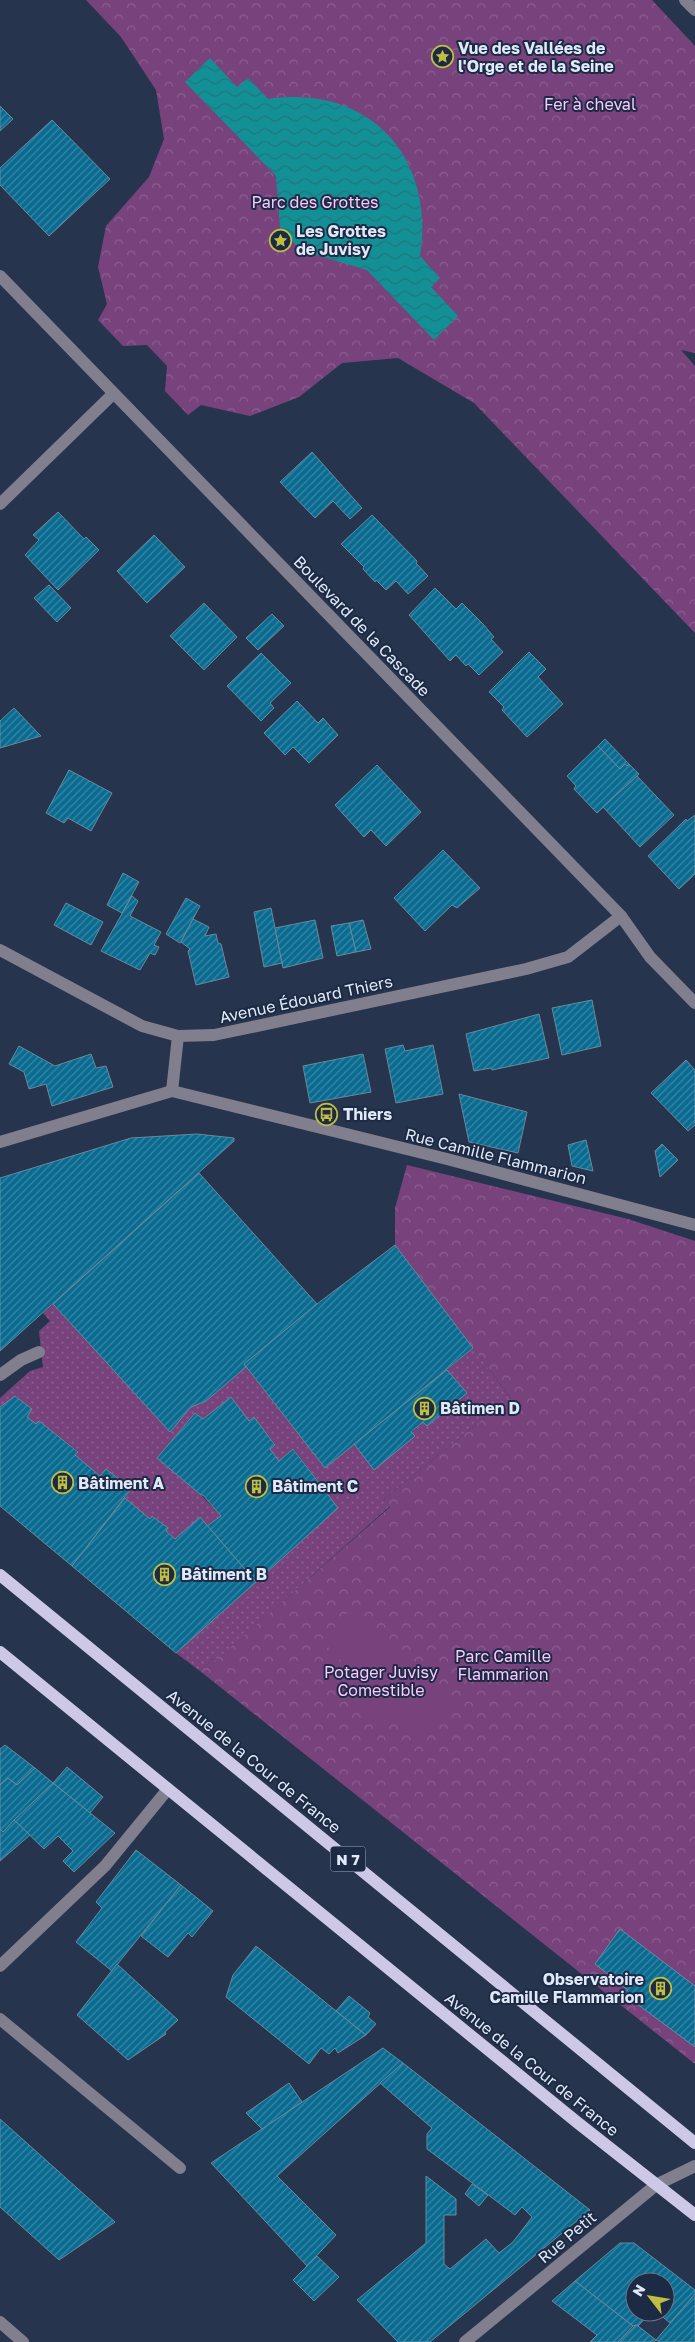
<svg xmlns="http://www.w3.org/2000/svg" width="695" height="2342" font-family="'Golos Text',sans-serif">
<defs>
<pattern id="grass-dots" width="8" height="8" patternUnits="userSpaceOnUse" patternTransform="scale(1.25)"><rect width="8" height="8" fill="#78437d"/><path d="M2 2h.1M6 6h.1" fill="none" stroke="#8b5e90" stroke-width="1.8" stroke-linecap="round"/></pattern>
<pattern id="park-crowns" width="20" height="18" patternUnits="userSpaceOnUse" patternTransform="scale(1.25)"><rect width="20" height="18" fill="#78437d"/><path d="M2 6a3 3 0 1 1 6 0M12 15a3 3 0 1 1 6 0" fill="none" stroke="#8b5e90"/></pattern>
<pattern id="water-waves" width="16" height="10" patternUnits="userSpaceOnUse" patternTransform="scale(1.25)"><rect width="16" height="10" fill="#129096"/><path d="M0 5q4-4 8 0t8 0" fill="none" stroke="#23767c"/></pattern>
<pattern id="building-hatch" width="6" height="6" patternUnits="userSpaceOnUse" patternTransform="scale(1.25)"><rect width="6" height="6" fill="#0a6b90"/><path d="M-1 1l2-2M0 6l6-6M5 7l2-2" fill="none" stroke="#3987a6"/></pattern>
</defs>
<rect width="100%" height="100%" fill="#27344e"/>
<path fill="url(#grass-dots)" d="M 53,1304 L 170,1432 L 191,1407 L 206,1401 L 246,1367 L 325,1468 L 354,1444 L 374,1469 L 423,1422 L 427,1426 L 466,1394 L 447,1370 L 473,1348 L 510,1397 L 384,1499 L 390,1506 L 215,1662 L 213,1659 L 200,1671 L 176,1653 L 338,1508 L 294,1449 L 279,1461 L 270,1449 L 275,1444 L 254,1417 L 249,1421 L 231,1397 L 203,1419 L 195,1413 L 157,1458 L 201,1495 L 221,1516 L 207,1526 L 175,1539 L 166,1531 L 168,1528 L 153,1516 L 150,1519 L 125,1498 L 131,1489 L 106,1469 L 100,1476 L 75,1455 L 78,1451 L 39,1421 L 36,1424 L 27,1417 L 32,1409 L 16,1396 L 0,1407 L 0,1398 L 30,1371 L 43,1367 L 39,1331 L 50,1321 L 43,1313 Z"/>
<g fill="url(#park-crowns)">
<path d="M 86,0 L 652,0 L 695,46 L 695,353 L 681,350 L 695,366 L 695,633 L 474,403 L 398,358 L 342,363 L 299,397 L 250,416 L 201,405 L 188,415 L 165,391 L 167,366 L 147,345 L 123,346 L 98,320 L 107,304 L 98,267 L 106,226 L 149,177 L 164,139 L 156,90 L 121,37 Z"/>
<path d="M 407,1165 L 628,1219 L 695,1241 L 695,2064 L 200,1671 L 213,1659 L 215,1661 L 390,1507 L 384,1499 L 510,1397 L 395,1245 L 395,1208 Z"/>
</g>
<path fill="#78437d" d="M 352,1608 L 450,1706 L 419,1736 L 393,1711 L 379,1725 L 334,1686 L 350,1669 L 322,1641 Z"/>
<path fill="url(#water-waves)" d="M 210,58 L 237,87 L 248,78 L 268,99 C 369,84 436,157 420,256 L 440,278 L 431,287 L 458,316 L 434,340 L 367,270 L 300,250 L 280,227 L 276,176 L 185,82 Z"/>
<g fill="url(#building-hatch)" stroke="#678a9d">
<path d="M 0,106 L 13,119 L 0,131 Z"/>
<path d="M 52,120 L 110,179 L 49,236 L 0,185 L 0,168 Z"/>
<path d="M 312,452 L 362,508 L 350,519 L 333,501 L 315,518 L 280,482 Z"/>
<path d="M 58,512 L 84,539 L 86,537 L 99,550 L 58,590 L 25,555 L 39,540 L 33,535 Z"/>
<path d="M 372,515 L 417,561 L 416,563 L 428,576 L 408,594 L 396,581 L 386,590 L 376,580 L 375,582 L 363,569 L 364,567 L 341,544 Z"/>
<path d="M 154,535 L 185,567 L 147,603 L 117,571 Z"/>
<path d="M 49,585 L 71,608 L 57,622 L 34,598 Z"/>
<path d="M 435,588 L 456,609 L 462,603 L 483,624 L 494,637 L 491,639 L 503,652 L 479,675 L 468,664 L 466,666 L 456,655 L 450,661 L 409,615 Z"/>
<path d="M 204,603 L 237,637 L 204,670 L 170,636 Z"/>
<path d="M 272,614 L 284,626 L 258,650 L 246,638 Z"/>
<path d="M 529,652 L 546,669 L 538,677 L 563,704 L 527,737 L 502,710 L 504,707 L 489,692 Z"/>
<path d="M 261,653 L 291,683 L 270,703 L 274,708 L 261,721 L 227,686 Z"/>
<path d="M 297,701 L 318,723 L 323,718 L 338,735 L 309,763 L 293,747 L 285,755 L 264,733 Z"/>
<path d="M 14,708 L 41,736 L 0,748 L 0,721 Z"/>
<path d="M 605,739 L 629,764 L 627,766 L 625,764 L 620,769 L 598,746 Z"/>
<path d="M 598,746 L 620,769 L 625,764 L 627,766 L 629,764 L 639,774 L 597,813 L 574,789 L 576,786 L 567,776 Z"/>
<path d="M 377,765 L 421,812 L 386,846 L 371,830 L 364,837 L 335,805 Z"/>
<path d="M 69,770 L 112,793 L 91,831 L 68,818 L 64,823 L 46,813 Z"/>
<path d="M 637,776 L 674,815 L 640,847 L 603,807 Z"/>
<path d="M 695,815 L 695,874 L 679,889 L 648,856 L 686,819 L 687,821 Z"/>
<path d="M 443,850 L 480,888 L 457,908 L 452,905 L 425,931 L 394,898 Z"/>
<path d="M 123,873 L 139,882 L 122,913 L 107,905 Z"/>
<path d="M 132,896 L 138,901 L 130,916 L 161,932 L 154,945 L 159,947 L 155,955 L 150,953 L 140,970 L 101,951 Z"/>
<path d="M 186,898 L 200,906 L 180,943 L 166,934 Z"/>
<path d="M 66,903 L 103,922 L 91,945 L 54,925 Z"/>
<path d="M 271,908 L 282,963 L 264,967 L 254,912 Z"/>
<path d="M 193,919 L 209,927 L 205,936 L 216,934 L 218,943 L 221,944 L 229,977 L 196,985 L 188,951 L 190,949 L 181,942 Z"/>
<path d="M 315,920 L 323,958 L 283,968 L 275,928 Z"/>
<path d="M 363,920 L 371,949 L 356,952 L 349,923 Z"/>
<path d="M 349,923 L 356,952 L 337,956 L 331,926 Z"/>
<path d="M 592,1000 L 601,1046 L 562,1055 L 552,1008 Z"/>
<path d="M 539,1014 L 549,1058 L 492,1070 L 491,1068 L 474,1071 L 466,1034 Z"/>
<path d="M 403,1045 L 405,1051 L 433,1045 L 443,1094 L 396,1103 L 385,1049 Z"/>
<path d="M 19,1046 L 55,1066 L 91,1054 L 96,1068 L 106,1066 L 113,1087 L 52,1106 L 46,1084 L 29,1089 L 24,1072 L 9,1064 Z"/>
<path d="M 363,1054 L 371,1092 L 310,1103 L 303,1066 Z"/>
<path d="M 686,1060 L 695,1070 L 695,1125 L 688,1131 L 651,1093 Z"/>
<path d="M 459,1094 L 527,1112 L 518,1153 L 469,1142 Z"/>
<path d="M 197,1134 L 234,1138 L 234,1141 L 0,1351 L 0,1178 L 131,1138 Z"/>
<path d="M 586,1140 L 593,1171 L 572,1166 L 568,1145 Z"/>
<path d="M 662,1144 L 678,1160 L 660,1177 L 655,1151 Z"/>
<path d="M 199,1173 L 317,1304 L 244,1364 L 246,1367 L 206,1401 L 191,1407 L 170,1432 L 53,1304 Z"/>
<path d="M 395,1245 L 473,1348 L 325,1468 L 244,1364 L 317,1304 Z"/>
<path d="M 447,1370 L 467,1393 L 427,1426 L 423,1422 L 411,1432 L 415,1436 L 374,1470 L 354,1444 Z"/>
<path d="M 15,1396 L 32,1409 L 27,1417 L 36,1424 L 39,1421 L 78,1452 L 75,1455 L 100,1476 L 106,1469 L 131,1489 L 72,1566 L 0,1506 L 0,1407 Z"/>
<path d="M 231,1397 L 249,1421 L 254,1417 L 275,1445 L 270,1449 L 279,1461 L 293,1449 L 338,1508 L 256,1582 L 207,1526 L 221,1516 L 203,1495 L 201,1495 L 157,1458 L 195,1413 L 203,1419 Z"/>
<path d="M 125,1498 L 150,1519 L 152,1516 L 168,1528 L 166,1531 L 175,1539 L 200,1517 L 256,1582 L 176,1653 L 72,1566 Z"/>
<path d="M 5,1745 L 35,1768 L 17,1785 L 8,1778 L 0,1785 L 0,1749 Z"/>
<path d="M 67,1767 L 103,1797 L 90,1813 L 53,1783 Z"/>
<path d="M 35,1768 L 53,1783 L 3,1832 L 0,1829 L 0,1785 L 8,1778 L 17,1785 Z"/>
<path d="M 53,1783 L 115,1833 L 74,1872 L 63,1861 L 73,1851 L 58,1836 L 44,1849 L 14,1820 Z"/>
<path d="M 14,1820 L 30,1835 L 0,1861 L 0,1829 L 3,1832 Z"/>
<path d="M 136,1850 L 181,1885 L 112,1971 L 76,1942 L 102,1908 L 96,1902 Z"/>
<path d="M 181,1885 L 213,1911 L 192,1937 L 188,1933 L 168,1957 L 141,1936 Z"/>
<path d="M 620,1929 L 695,1986 L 695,2047 L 629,1998 L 623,1998 L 623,1991 L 628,1990 L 595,1964 Z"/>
<path d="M 256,1946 L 336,2011 L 366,2035 L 338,2053 L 335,2048 L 329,2054 L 321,2048 L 309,2064 L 226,1997 L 233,1975 Z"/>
<path d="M 117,1964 L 178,2020 L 165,2032 L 166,2034 L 128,2060 L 77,2015 Z"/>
<path d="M 349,1996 L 370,2013 L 368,2017 L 376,2024 L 366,2035 L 336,2011 Z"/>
<path d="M 383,2048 L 403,2063 L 277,2176 L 336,2235 L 307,2266 L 211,2163 Z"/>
<path d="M 403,2063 L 590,2210 L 430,2342 L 398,2342 L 357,2300 L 426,2243 L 426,2176 L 456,2199 L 456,2215 L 444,2215 L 444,2264 L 450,2269 L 486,2239 L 499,2253 L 513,2242 L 532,2217 L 522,2207 L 515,2215 L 427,2149 L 427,2134 L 432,2128 L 380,2083 Z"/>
<path d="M 289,2083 L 302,2102 L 262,2129 L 246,2113 Z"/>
<path d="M 0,2119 L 115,2222 L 59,2260 L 0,2207 Z"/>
<path d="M 472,2184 L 488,2195 L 479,2206 L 465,2194 Z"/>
<path d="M 620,2243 L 634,2243 L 695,2290 L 695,2294 L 670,2323 L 657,2312 L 665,2312 L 665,2282 L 635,2282 L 635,2312 L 651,2312 L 638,2326 L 636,2325 L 633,2326 L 575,2281 Z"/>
<path d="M 317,2256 L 339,2277 L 314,2301 L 293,2280 Z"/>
<path d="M 575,2281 L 633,2326 L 618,2342 L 590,2342 L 597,2335 L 552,2301 Z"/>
<path d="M 695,2294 L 695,2342 L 659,2342 L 656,2340 Z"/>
<path d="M 636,2325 L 638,2326 L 656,2340 L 654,2342 L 618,2342 Z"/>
</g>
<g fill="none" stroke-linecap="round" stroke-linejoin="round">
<g stroke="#817f8d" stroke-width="12">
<path d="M 685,0 L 695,10"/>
<path d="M 0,276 L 621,916 L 650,957 L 695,1003"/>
<path d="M 0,504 L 113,394"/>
<path d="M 0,950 L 142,1026 L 178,1036 L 214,1035 L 526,969 L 568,957 L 621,916"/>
<path d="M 172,1091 L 178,1036"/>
<path d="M 0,1142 L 172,1091 L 447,1159 L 695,1225"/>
<path d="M 0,1375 L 21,1360 L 39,1352"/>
<path d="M 0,1966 L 105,1866 L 168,1789"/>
<path d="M 0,2019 L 180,2168"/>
<path d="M 0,2322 L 23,2342"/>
<path d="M 465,2342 L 656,2185 L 695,2166"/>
</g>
<g stroke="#cdc8e6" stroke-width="12">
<path d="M 0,1575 L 695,2143"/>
<path d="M 0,1652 L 578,2123 L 695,2215"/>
</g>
</g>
<defs>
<symbol id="sight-ring" viewBox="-11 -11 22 22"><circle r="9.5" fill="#1d2a43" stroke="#c0be41" stroke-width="1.5"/><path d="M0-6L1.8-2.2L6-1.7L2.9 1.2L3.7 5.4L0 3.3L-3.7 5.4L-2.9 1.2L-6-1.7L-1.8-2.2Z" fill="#c0be41"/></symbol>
<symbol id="bus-ring" viewBox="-11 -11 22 22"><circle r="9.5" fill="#1d2a43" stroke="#c0be41" stroke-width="1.5"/><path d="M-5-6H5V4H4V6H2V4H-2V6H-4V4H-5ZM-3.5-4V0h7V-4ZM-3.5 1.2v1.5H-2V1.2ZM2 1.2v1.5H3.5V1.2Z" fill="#c0be41"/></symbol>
<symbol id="building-ring" viewBox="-11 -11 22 22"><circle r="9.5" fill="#1d2a43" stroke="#c0be41" stroke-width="1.5"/><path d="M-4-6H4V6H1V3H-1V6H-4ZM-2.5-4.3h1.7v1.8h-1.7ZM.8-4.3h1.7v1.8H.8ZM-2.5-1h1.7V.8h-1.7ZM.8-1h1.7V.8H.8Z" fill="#c0be41"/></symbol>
</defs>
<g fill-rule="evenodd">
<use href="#sight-ring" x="430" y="44" width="25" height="25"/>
<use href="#sight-ring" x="268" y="228" width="25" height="25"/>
<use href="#bus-ring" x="314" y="1102" width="25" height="25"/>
<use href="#building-ring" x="412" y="1396" width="25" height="25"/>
<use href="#building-ring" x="50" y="1470" width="25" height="25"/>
<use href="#building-ring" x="244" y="1474" width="25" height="25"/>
<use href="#building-ring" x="152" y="1562" width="25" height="25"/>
<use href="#building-ring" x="648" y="1976" width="25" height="25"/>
</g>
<g text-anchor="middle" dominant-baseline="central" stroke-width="4" stroke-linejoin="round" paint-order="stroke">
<rect fill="#1d2a43" stroke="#a6b0c3" stroke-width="1" x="330.5" y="1846.5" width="35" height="25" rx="4"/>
<g font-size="15" font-weight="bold" fill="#e0e9fa">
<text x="348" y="1859">N 7</text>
</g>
<g font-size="16" font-weight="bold" fill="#e0e9fa" stroke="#1d2a43" text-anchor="start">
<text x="458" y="48">Vue des Vallées de<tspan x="458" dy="18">l'Orge et de la Seine</tspan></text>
<text x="296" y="231">Les Grottes<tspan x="296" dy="18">de Juvisy</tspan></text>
<text x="343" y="1114">Thiers</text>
<text x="440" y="1408">Bâtimen D</text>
<text x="78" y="1483">Bâtiment A</text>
<text x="272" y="1486">Bâtiment C</text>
<text x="181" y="1574">Bâtiment B</text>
<text x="644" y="1979" text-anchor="end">Observatoire<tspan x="644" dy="18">Camille Flammarion</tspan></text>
</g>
<g font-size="16" fill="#fbc8ff" stroke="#1d2a43">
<text x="590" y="104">Fer à cheval</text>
<text x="315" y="202">Parc des Grottes</text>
<text x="503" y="1656">Parc Camille<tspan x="503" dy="18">Flammarion</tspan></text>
<text x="381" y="1672">Potager Juvisy<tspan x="381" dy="18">Comestible</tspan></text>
</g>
<g font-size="16" fill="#e0e9fa" stroke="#1d2a43">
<text transform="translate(362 626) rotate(46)">Boulevard de la Cascade</text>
<text transform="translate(306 999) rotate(-12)">Avenue Édouard Thiers</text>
<text transform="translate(496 1156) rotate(14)">Rue Camille Flammarion</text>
<text transform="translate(254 1761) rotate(39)">Avenue de la Cour de France</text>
<text transform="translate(532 2064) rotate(39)">Avenue de la Cour de France</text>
<text transform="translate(567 2237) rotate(-40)">Rue Petit</text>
</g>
</g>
<g transform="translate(650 2297) rotate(301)"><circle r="24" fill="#1d2a43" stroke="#6b768c"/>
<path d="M0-4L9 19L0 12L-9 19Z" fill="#c0be41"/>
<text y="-8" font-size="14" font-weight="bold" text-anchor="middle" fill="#e0e9fa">N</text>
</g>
</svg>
